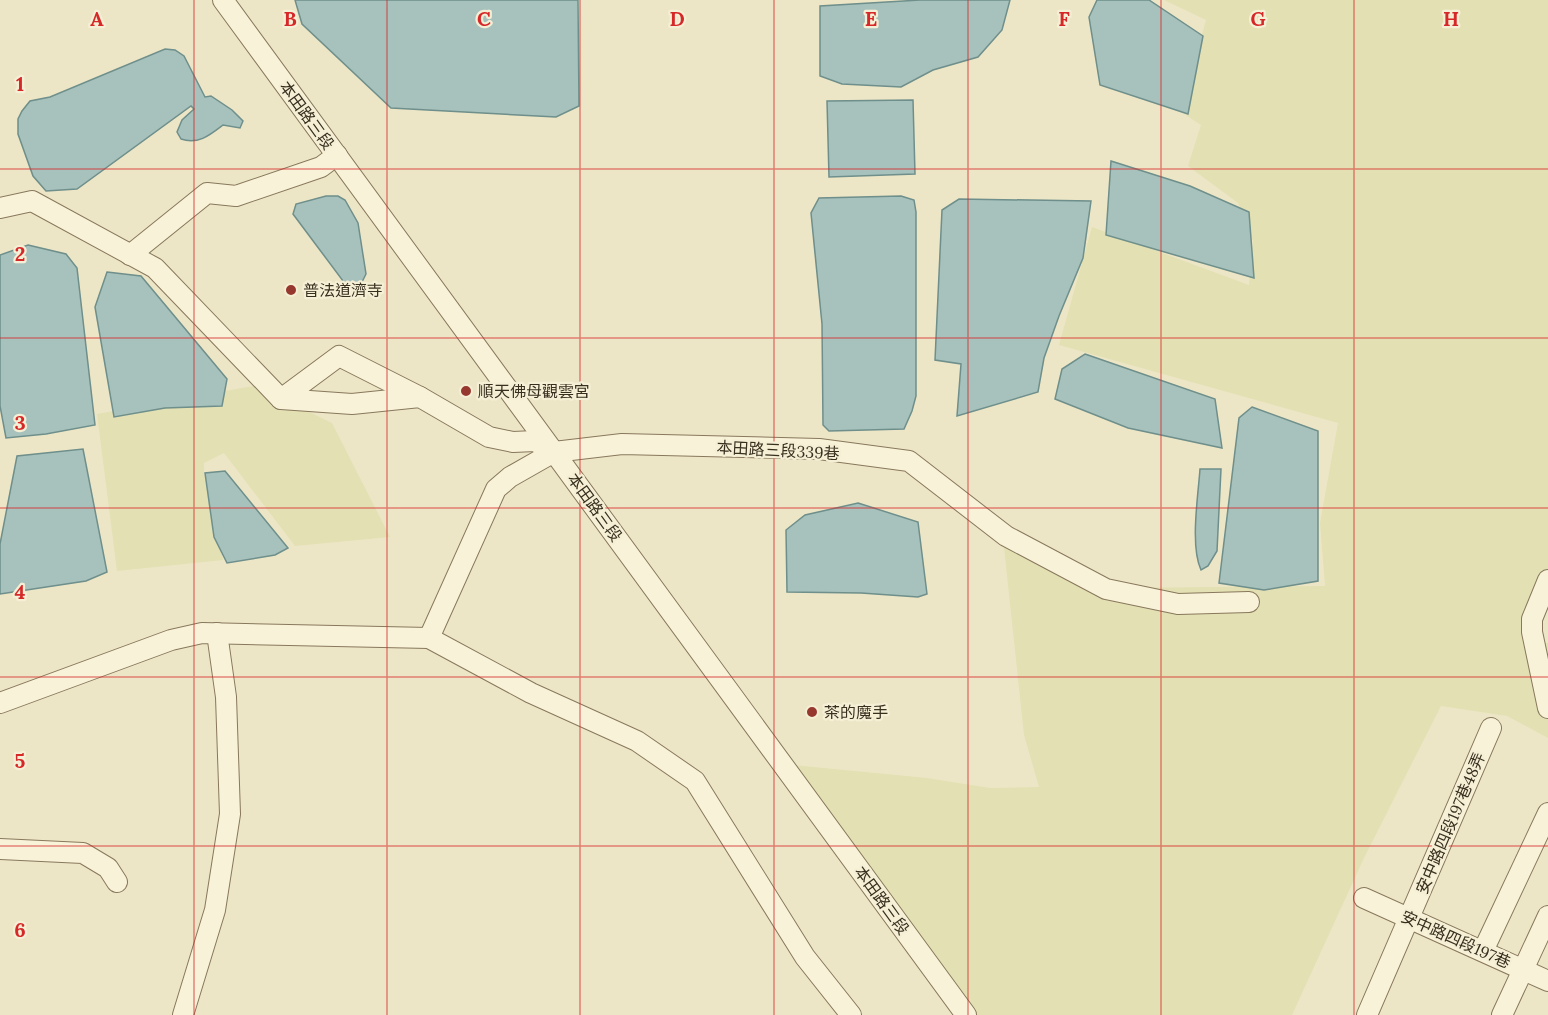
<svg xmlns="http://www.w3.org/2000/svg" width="1548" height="1015" font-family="Lora,'Noto Sans TC',serif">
<rect width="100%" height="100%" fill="#ede6c6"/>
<g fill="#e3e0b3">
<path d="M 1164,0 L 1548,0 L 1548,582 L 1526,641 L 1548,643 L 1548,738 L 1507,716 L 1441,706 L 1364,858 L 1292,1015 L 963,1015 L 772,763 L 927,778 L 990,788 L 1039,787 L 1024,735 L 1003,538 L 1108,588 L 1325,586 L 1320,523 L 1338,423 L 1059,345 L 1092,227 L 1249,285 L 1253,241 L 1238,203 L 1188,166 L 1201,125 L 1181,112 L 1206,20 Z"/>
<path d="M 264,384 L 291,403 L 332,423 L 390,537 L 295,546 L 224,453 L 204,463 L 204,473 L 223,560 L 117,571 L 97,414 Z"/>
</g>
<g fill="#a7c1bc" stroke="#6e8f8b" stroke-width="1.5">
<path d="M 295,0 L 578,0 L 579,106 L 556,117 L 391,108 L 302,24 Z"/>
<path d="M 920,0 L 1010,0 L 1002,30 L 978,57 L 933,70 L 901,87 L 842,84 L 820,76 L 820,6 Z"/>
<path d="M 1097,0 L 1149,0 L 1203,36 L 1188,114 L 1100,85 L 1089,17 Z"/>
<path d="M 165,49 L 175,50 L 184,56 L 205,97 L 211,96 L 232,110 L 243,121 L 240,128 L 223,125 C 210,135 198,145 181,139 L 177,132 L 182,120 L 194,109 L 191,106 L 77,189 L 46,191 L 33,176 L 18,134 L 18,119 L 22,111 L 30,101 L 50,97 Z"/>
<path d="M 913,100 L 915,174 L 829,177 L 827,101 Z"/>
<path d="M 1111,161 L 1190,186 L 1249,212 L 1254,278 L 1106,235 Z"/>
<path d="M 326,196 L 338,196 L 345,200 L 358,223 L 366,274 L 360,286 L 355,289 L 346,285 L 293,214 L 296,204 Z"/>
<path d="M 901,196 L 914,200 L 916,212 L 916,396 L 912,411 L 904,429 L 829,431 L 823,425 L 822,324 L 811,213 L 819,198 Z"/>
<path d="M 959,199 L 1091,201 L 1083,258 L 1059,316 L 1044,358 L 1038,392 L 957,416 L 961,364 L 935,360 L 942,210 Z"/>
<path d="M 28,245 L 66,254 L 77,268 L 95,425 L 46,434 L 6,438 L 0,406 L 0,255 Z"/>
<path d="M 107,272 L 141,276 L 227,379 L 222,406 L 165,408 L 114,417 L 95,307 Z"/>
<path d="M 1085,354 L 1215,399 L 1222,448 L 1128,428 L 1055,399 L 1062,369 Z"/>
<path d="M 1252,407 L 1318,431 L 1318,581 L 1264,590 L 1219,583 L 1239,418 Z"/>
<path d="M 83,449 L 107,572 L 86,581 L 0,594 L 0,544 L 17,456 Z"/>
<path d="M 1200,469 L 1221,469 L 1217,551 L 1208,566 L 1201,570 C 1190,546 1198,497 1200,469 Z"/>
<path d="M 225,471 L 288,548 L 275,555 L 227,563 L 214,537 L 205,473 Z"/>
<path d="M 858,503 L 918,522 L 927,594 L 918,597 L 861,593 L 787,592 L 786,530 L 805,515 Z"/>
</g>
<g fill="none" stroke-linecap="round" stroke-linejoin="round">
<defs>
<g id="minor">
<path d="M 223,0 L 966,1015"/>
<path d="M 0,208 L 32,201 L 155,268 L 281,399 L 339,356 L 420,397"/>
<path d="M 130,255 L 207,193 L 236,196 L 321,167 L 337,155"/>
<path d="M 281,399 L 352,404 L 420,397 L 489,437 L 513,442 L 535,441 L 554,452 L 622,444 L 819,449 L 909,461 L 1006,536 L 1106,589 L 1178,604 L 1249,602"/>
<path d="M 554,452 L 510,477 L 496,489 L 429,638 L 531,693 L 637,741 L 695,781 L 805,957 L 851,1015"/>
<path d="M 1548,580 L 1532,619 L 1532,632 L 1548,708"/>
<path d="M 0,703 L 171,640 L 202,633 L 429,638"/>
<path d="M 0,849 L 83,853 L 108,868 L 117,882"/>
<path d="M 1364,898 L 1548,981"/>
<path d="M 1483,951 L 1548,813"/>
<path d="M 183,1015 L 215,910 L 230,814 L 226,697 L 217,633"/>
<path d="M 1367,1015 L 1491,728"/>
<path d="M 1502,1015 L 1548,916"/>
</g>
</defs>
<use href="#minor" stroke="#88785c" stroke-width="22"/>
<use href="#minor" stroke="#f8f2d9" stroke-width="20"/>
</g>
<path fill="none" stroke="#d62828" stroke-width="1.5" stroke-opacity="0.55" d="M 194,0 L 194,1015M 387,0 L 387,1015M 580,0 L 580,1015M 774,0 L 774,1015M 968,0 L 968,1015M 1161,0 L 1161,1015M 1354,0 L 1354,1015M 0,169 L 1548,169M 0,338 L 1548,338M 0,508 L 1548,508M 0,677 L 1548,677M 0,846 L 1548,846"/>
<g fill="#96382d" stroke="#f5efd5" stroke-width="2">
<circle cx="291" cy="290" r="6"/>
<circle cx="466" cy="391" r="6"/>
<circle cx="812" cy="712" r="6"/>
</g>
<g text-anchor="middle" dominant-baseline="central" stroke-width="4.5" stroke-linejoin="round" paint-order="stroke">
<g font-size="16" fill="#392f1f" stroke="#f5efd5">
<text transform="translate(307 115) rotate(54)">本田路三段</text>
<text transform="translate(778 450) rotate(3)">本田路三段339巷</text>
<text transform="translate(595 507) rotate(54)">本田路三段</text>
<text transform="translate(1450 823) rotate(-67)">安中路四段197巷48弄</text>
<text transform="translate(882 900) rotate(54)">本田路三段</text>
<text transform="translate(1456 939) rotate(24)">安中路四段197巷</text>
</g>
<g font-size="16" fill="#392f1f" stroke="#f5efd5" text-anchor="start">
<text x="303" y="290">普法道濟寺</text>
<text x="478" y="391">順天佛母觀雲宮</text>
<text x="824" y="712">茶的魔手</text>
</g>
</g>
<g font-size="20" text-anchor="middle" font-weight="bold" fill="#d62828" stroke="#f5efd5" stroke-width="4.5" stroke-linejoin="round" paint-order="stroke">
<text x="97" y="26">A</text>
<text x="290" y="26">B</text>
<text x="484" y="26">C</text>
<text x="677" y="26">D</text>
<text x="871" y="26">E</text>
<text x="1064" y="26">F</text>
<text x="1258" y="26">G</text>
<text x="1451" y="26">H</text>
<text x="20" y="91">1</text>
<text x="20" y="261">2</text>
<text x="20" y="430">3</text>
<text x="20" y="599">4</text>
<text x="20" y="768">5</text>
<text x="20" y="937">6</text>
</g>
</svg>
